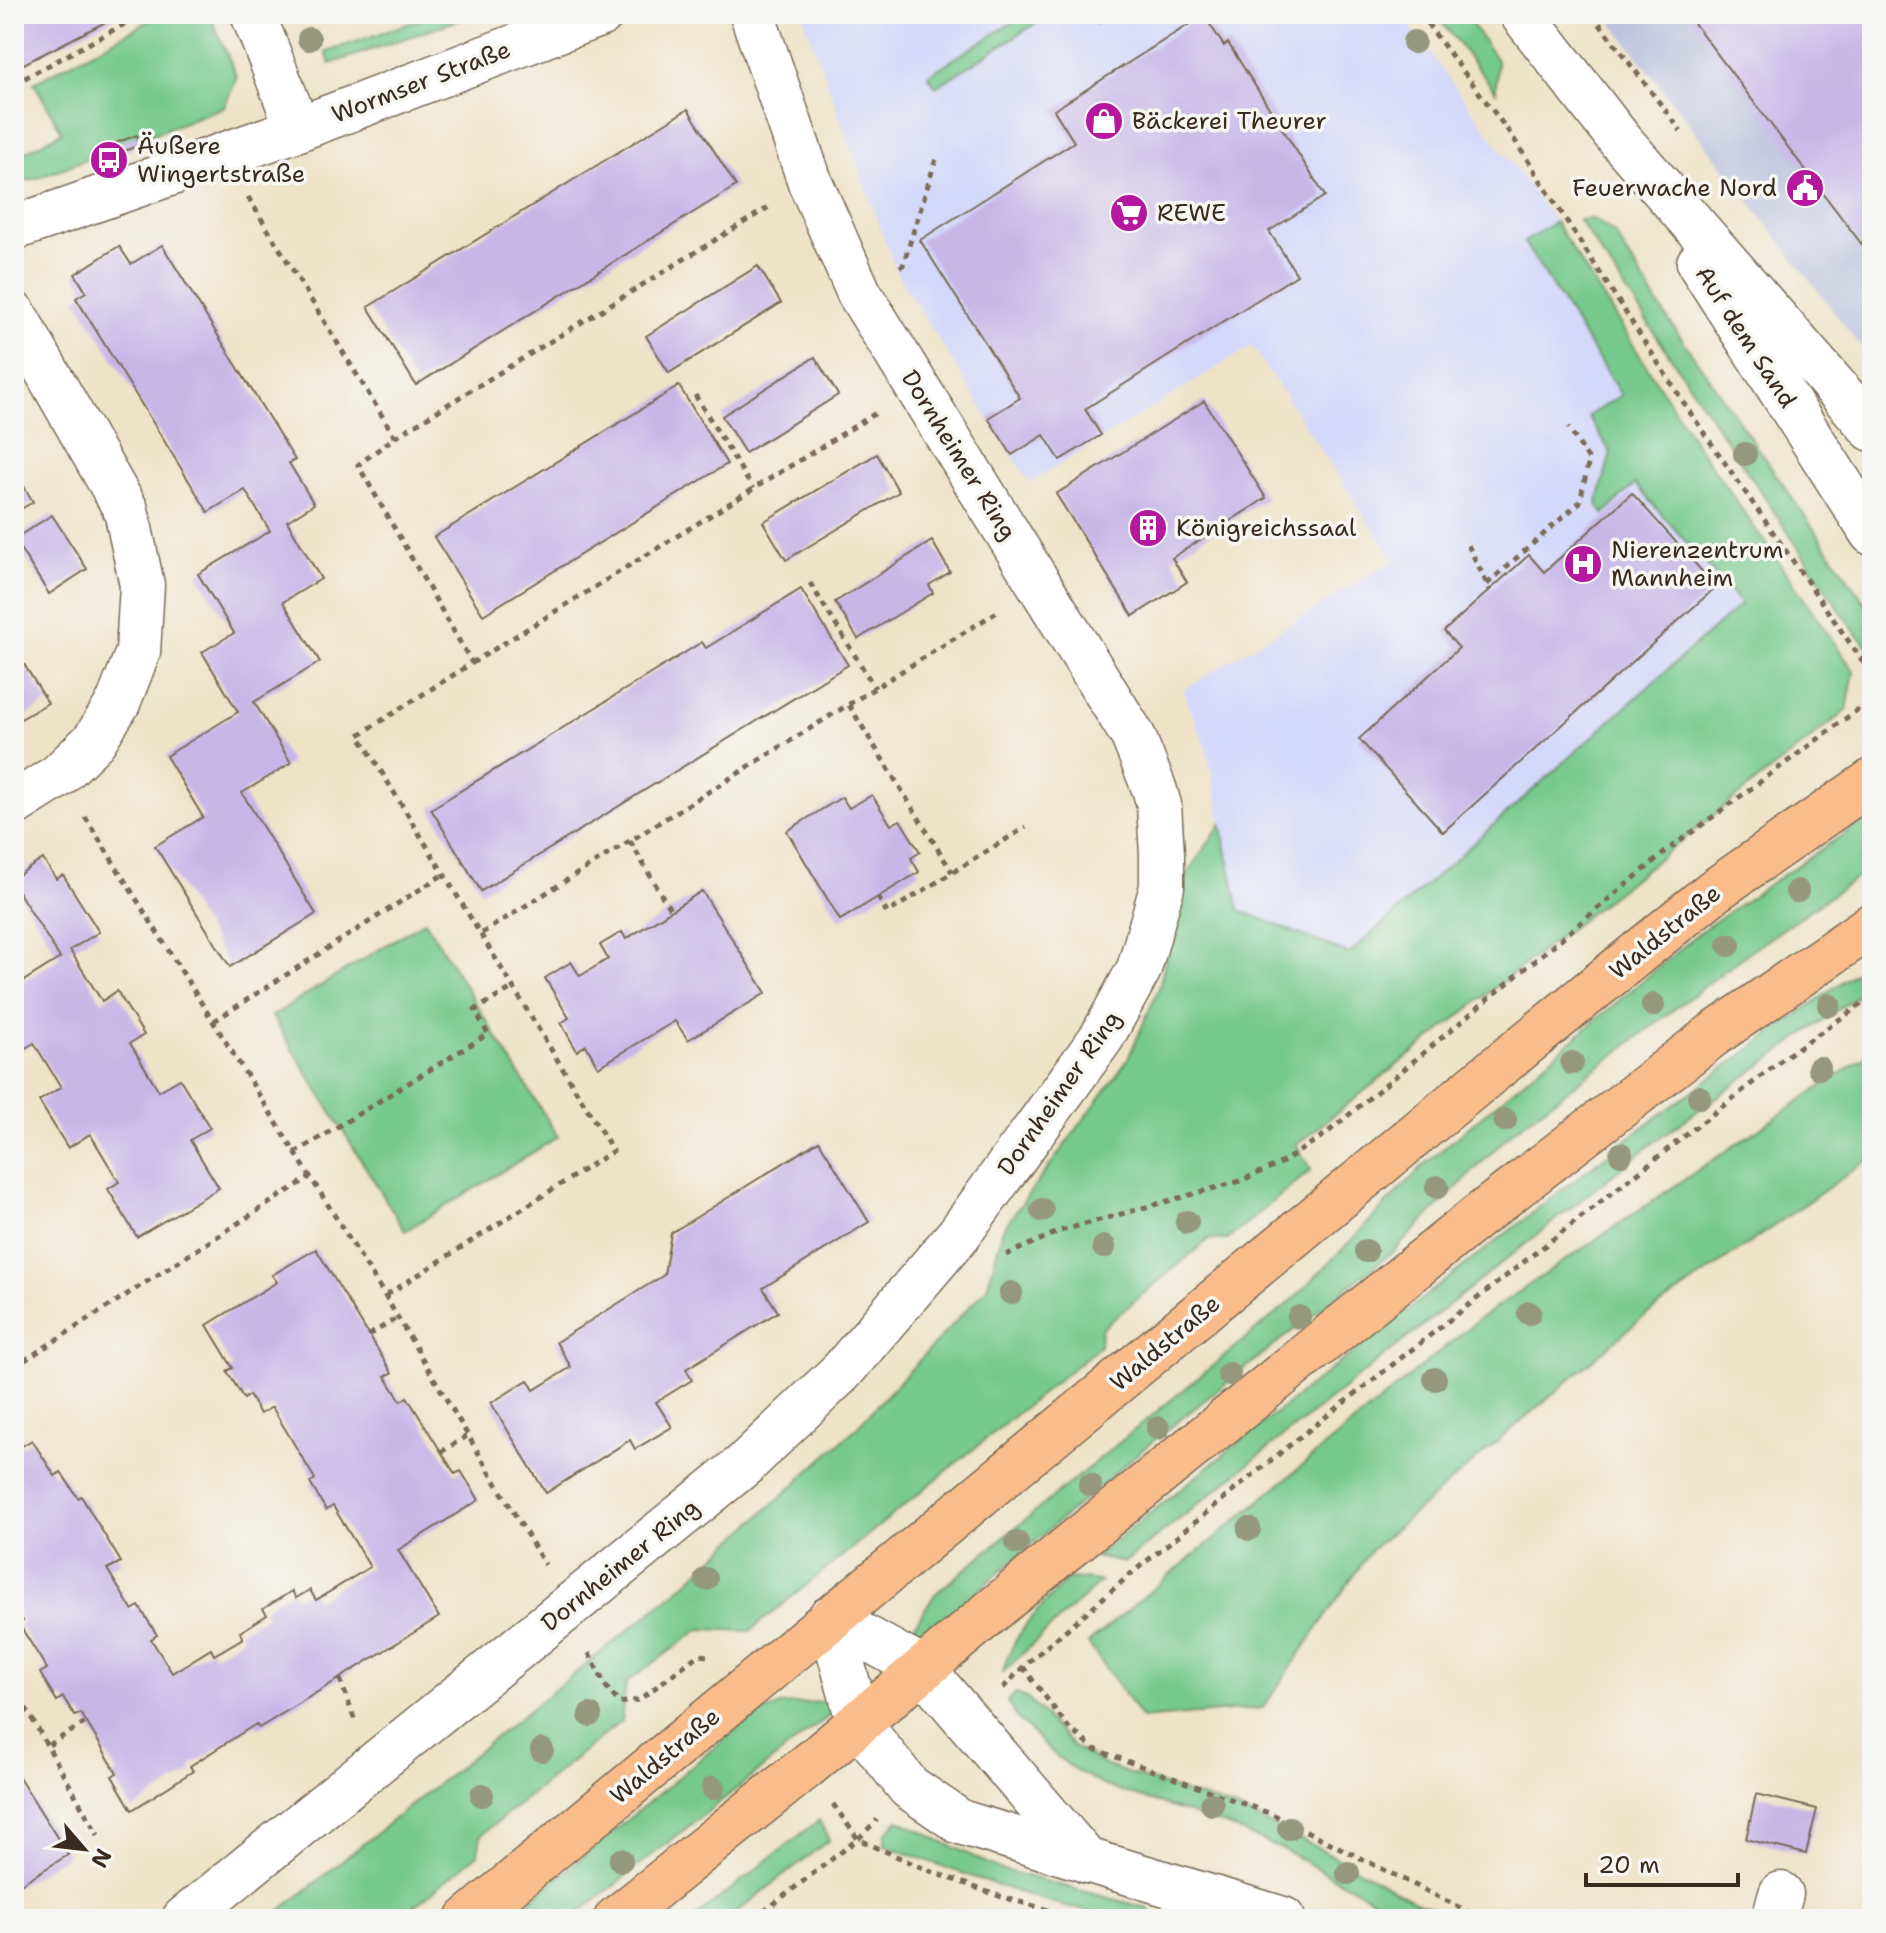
<svg xmlns="http://www.w3.org/2000/svg" width="1886" height="1933" font-family="'Shantell Sans',sans-serif">
<rect width="100%" height="100%" fill="#f6f6f2"/>
<filter id="ink" filterUnits="userSpaceOnUse"><feTurbulence type="fractalNoise" baseFrequency=".0125" numOctaves="2"/><feDisplacementMap in="SourceGraphic" scale="16" xChannelSelector="R" yChannelSelector="G"/><feConvolveMatrix kernelMatrix="1 2 1 2 8 2 1 2 1" color-interpolation-filters="sRGB"/></filter>
<filter id="wash" filterUnits="userSpaceOnUse"><feTurbulence type="fractalNoise" baseFrequency=".006" numOctaves="4" result="noise"/><feDisplacementMap in="SourceGraphic" scale="32" xChannelSelector="R" yChannelSelector="G"/><feGaussianBlur stdDeviation="1.8" result="paint"/><feColorMatrix in="noise" values="0 0 0 0 0 0 0 0 0 0 0 0 0 0 0 0 0 1.4 0 .05"/><feComposite in="paint" operator="in"/></filter>
<g filter="url(#wash)">
<rect width="100%" height="100%" fill="#eee3c7"/>
<path fill="#d4d8f9" d="M 802,14 L 1401,14 L 1555,222 L 1695,442 L 1781,568 L 1349,954 L 1239,910 L 1207,751 L 1183,690 L 1394,560 L 1252,346 L 1030,483 L 897,274 Z"/>
<path fill="#bdc3de" d="M 1605,14 L 1872,14 L 1872,361 Z"/>
<g fill="#76c98c" stroke="#587a55" stroke-width="2">
<path d="M 162,14 L 209,14 L 237,77 L 224,107 L 35,179 L 14,182 L 14,158 L 62,132 L 34,83 Z"/>
<path d="M 436,14 L 476,14 L 330,64 L 326,52 Z"/>
<path d="M 1026,14 L 1051,14 L 936,87 L 928,75 Z"/>
<path d="M 1435,14 L 1465,14 L 1497,60 L 1496,92 Z"/>
<path d="M 1593,219 L 1614,233 L 1661,309 L 1872,613 L 1872,652 L 1854,631 L 1579,220 Z"/>
<path d="M 1555,222 L 1695,442 L 1854,671 L 1847,710 L 1296,1145 L 1311,1170 L 1227,1240 L 1209,1239 L 1101,1329 L 1100,1346 L 750,1631 L 700,1629 L 626,1683 L 621,1721 L 481,1835 L 478,1854 L 399,1919 L 270,1919 L 682,1587 L 854,1430 L 987,1288 L 1003,1229 L 1127,1061 L 1159,988 L 1183,881 L 1221,824 L 1239,910 L 1349,954 L 1741,604 L 1635,484 L 1604,514 L 1597,504 L 1611,453 L 1588,416 L 1621,395 L 1524,242 Z"/>
<path d="M 1872,815 L 1872,867 L 1751,951 L 1511,1133 L 1395,1250 L 1149,1444 L 926,1635 L 914,1626 L 935,1594 L 1295,1298 L 1426,1163 L 1705,928 Z"/>
<path d="M 425,921 L 558,1137 L 405,1231 L 272,1016 Z"/>
<path d="M 1872,960 L 1872,985 L 1649,1146 L 1124,1563 L 1095,1557 L 1315,1382 L 1635,1133 Z"/>
<path d="M 1872,1052 L 1872,1157 L 1638,1321 L 1371,1550 L 1263,1708 L 1142,1719 L 1088,1643 L 1479,1319 Z"/>
<path d="M 1069,1578 L 1101,1581 L 1003,1672 C 1012,1633 1041,1607 1069,1578 Z"/>
<path d="M 1016,1693 L 1028,1699 L 1073,1746 L 1109,1767 L 1239,1810 L 1321,1849 L 1415,1901 L 1459,1919 L 1408,1919 L 1284,1850 L 1228,1826 L 1103,1785 L 1072,1768 L 1054,1754 L 1018,1719 L 1007,1702 Z"/>
<path d="M 834,1701 L 839,1708 L 571,1919 L 508,1919 L 745,1722 L 780,1705 Z"/>
<path d="M 819,1820 L 829,1840 L 728,1919 L 693,1919 Z"/>
<path d="M 898,1820 L 999,1869 L 1147,1908 L 1154,1916 C 1116,1933 930,1862 885,1845 L 885,1834 Z"/>
</g>
<g id="blocks">
<g fill="#c7b7e7">
<path d="M 14,14 L 121,14 L 14,69 Z"/>
<path d="M 1093,14 L 1113,14 L 1099,23 Z"/>
<path d="M 1687,14 L 1872,14 L 1872,257 L 1863,246 Z"/>
<path d="M 1204,15 L 1224,46 L 1228,43 L 1325,196 L 1269,231 L 1297,275 L 1085,409 L 1101,435 L 1060,460 L 1044,435 L 1012,455 L 988,418 L 1020,398 L 920,240 L 1074,142 L 1054,110 Z"/>
<path d="M 688,109 L 736,186 L 416,385 L 368,307 Z"/>
<path d="M 137,135 L 140,145 L 114,155 L 110,145 Z"/>
<path d="M 162,245 L 295,460 L 289,463 L 314,504 L 287,521 L 321,579 L 283,602 L 320,662 L 254,702 L 291,763 L 242,793 L 316,914 L 230,967 L 155,846 L 203,817 L 166,756 L 238,712 L 202,652 L 234,633 L 198,574 L 270,531 L 245,490 L 208,512 L 76,298 L 86,292 L 75,274 L 119,246 L 131,264 Z"/>
<path d="M 758,266 L 781,303 L 669,373 L 646,336 Z"/>
<path d="M 815,357 L 838,395 L 745,453 L 722,416 Z"/>
<path d="M 679,386 L 727,464 L 483,615 L 434,537 Z"/>
<path d="M 1204,401 L 1266,498 L 1172,558 L 1187,582 L 1133,616 L 1056,494 Z"/>
<path d="M 877,454 L 899,492 L 786,560 L 763,522 Z"/>
<path d="M 19,478 L 33,502 L 14,513 L 14,482 Z"/>
<path d="M 1632,493 L 1716,587 L 1443,832 L 1359,739 L 1459,648 L 1444,631 L 1529,555 L 1544,572 Z"/>
<path d="M 52,515 L 87,569 L 49,594 L 14,539 Z"/>
<path d="M 932,541 L 950,572 L 929,585 L 933,593 L 858,639 L 835,602 Z"/>
<path d="M 801,589 L 848,665 L 481,891 L 431,809 L 702,642 L 706,648 Z"/>
<path d="M 14,648 L 48,703 L 14,723 Z"/>
<path d="M 872,795 L 891,825 L 900,820 L 920,852 L 911,858 L 919,872 L 840,920 L 787,831 L 842,797 L 849,808 Z"/>
<path d="M 43,859 L 56,879 L 63,875 L 99,932 L 70,950 L 102,1001 L 117,991 L 144,1035 L 130,1043 L 159,1091 L 180,1079 L 210,1128 L 190,1140 L 219,1188 L 137,1237 L 108,1189 L 119,1182 L 90,1134 L 68,1148 L 39,1101 L 61,1087 L 34,1043 L 14,1055 L 14,980 L 17,985 L 60,958 L 14,885 L 14,878 Z"/>
<path d="M 702,891 L 766,993 L 688,1040 L 675,1021 L 598,1067 L 586,1045 L 577,1051 L 561,1023 L 569,1018 L 545,978 L 571,962 L 580,976 L 608,959 L 600,945 L 622,932 L 626,939 Z"/>
<path d="M 819,1141 L 869,1222 L 763,1288 L 778,1312 L 686,1369 L 692,1380 L 656,1402 L 672,1427 L 635,1449 L 630,1440 L 546,1493 L 491,1403 L 528,1380 L 534,1390 L 571,1367 L 556,1342 L 664,1275 L 671,1233 Z"/>
<path d="M 316,1249 L 392,1373 L 385,1376 L 401,1401 L 407,1397 L 455,1474 L 461,1471 L 479,1500 L 398,1550 L 439,1617 L 259,1728 L 256,1724 L 190,1766 L 193,1771 L 132,1810 L 112,1776 L 117,1773 L 81,1713 L 75,1716 L 63,1697 L 57,1701 L 40,1673 L 47,1669 L 19,1624 L 23,1621 L 14,1606 L 14,1451 L 32,1440 L 55,1476 L 61,1472 L 78,1498 L 81,1496 L 121,1562 L 107,1569 L 132,1610 L 139,1606 L 157,1635 L 151,1639 L 172,1673 L 211,1649 L 214,1655 L 243,1638 L 240,1632 L 267,1615 L 263,1609 L 292,1591 L 296,1598 L 310,1590 L 316,1600 L 370,1567 L 333,1506 L 326,1510 L 310,1483 L 315,1479 L 272,1407 L 260,1414 L 249,1395 L 244,1399 L 227,1371 L 233,1368 L 207,1325 L 277,1282 L 272,1275 Z"/>
<path d="M 14,1769 L 68,1855 L 14,1888 Z"/>
<path d="M 1756,1794 L 1817,1809 L 1806,1854 L 1746,1839 Z"/>
</g>
</g>
</g>
<g filter="url(#ink)">
<use href="#blocks" fill-opacity="0" stroke="#7a6b59" stroke-width="2"/>
<g fill="none" stroke-linecap="round" stroke-linejoin="round">
<defs>
<g id="minor">
<path d="M 253,14 L 298,129"/>
<path d="M 1522,14 L 1620,140 L 1872,429"/>
<path d="M 14,228 L 298,129 L 601,14"/>
<path d="M 1699,263 L 1872,533"/>
<path d="M 14,314 L 126,510 L 142,585 L 138,652 L 118,703 L 94,741 L 58,776 L 14,804"/>
<path d="M 830,1618 L 859,1724 L 909,1787 L 960,1822 L 1283,1919"/>
<path d="M 830,1618 L 923,1669 L 1087,1861"/>
<path d="M 184,1919 L 745,1464 L 842,1371 L 959,1234 L 1102,1037 L 1139,969 L 1162,887 L 1162,854 L 1159,805 L 1154,788 L 1133,736 L 859,293 L 810,182 L 752,14"/>
<path d="M 1774,1919 L 1781,1894"/>
</g>
<g id="major">
<path d="M 468,1919 L 1478,1083 L 1714,891 L 1872,781"/>
<path d="M 616,1919 L 806,1767 L 1055,1558 L 1476,1218 L 1713,1035 L 1872,925"/>
</g>
</defs>
<use href="#minor" stroke="#7a6b59" stroke-width="47"/>
<use href="#major" stroke="#7a6b59" stroke-width="47"/>
<g stroke="#7a6b59" stroke-width="5" stroke-dasharray="6 6" stroke-linecap="butt">
<path d="M 1420,14 L 1512,136 L 1689,411 L 1872,675"/>
<path d="M 1592,14 L 1681,131"/>
<path d="M 14,84 L 143,14"/>
<path d="M 248,197 L 395,437 L 358,465 L 472,663 L 359,735 L 613,1151 L 385,1296"/>
<path d="M 900,267 L 903,265 L 936,159"/>
<path d="M 695,395 L 753,489"/>
<path d="M 395,437 L 769,207"/>
<path d="M 1468,545 L 1490,590"/>
<path d="M 810,583 L 875,688"/>
<path d="M 1487,584 L 1580,502 L 1589,460 L 1568,427"/>
<path d="M 472,663 L 876,413"/>
<path d="M 849,705 L 952,872"/>
<path d="M 85,817 L 385,1296 L 545,1565"/>
<path d="M 630,841 L 671,911"/>
<path d="M 878,897 L 887,913 L 1026,827"/>
<path d="M 482,933 L 1000,610"/>
<path d="M 214,1021 L 444,874"/>
<path d="M 295,1153 L 488,1034 L 475,1010 L 514,987"/>
<path d="M 1006,1255 L 1060,1231 L 1240,1181 L 1283,1162 L 1327,1133 L 1668,850 L 1872,699"/>
<path d="M 369,1335 L 397,1318"/>
<path d="M 14,1367 L 310,1177"/>
<path d="M 441,1452 L 467,1436"/>
<path d="M 589,1653 L 605,1685 L 619,1703 L 639,1700 L 698,1655 L 707,1656"/>
<path d="M 1023,1667 L 1068,1727 L 1094,1749 L 1274,1815 L 1483,1919"/>
<path d="M 340,1679 L 355,1721"/>
<path d="M 14,1687 L 98,1835"/>
<path d="M 1003,1688 L 1023,1667 L 1132,1573 L 1295,1441 L 1792,1052 L 1872,997"/>
<path d="M 49,1745 L 86,1722"/>
<path d="M 833,1804 L 858,1839 L 927,1870 L 999,1896 L 1080,1919"/>
<path d="M 754,1919 L 858,1839 L 877,1820"/>
</g>
<use href="#minor" stroke="#fff" stroke-width="44"/>
<use href="#major" stroke="#f9bc8a" stroke-width="44"/>
</g>
<g fill="#95987c">
<circle cx="309" cy="39" r="12"/>
<circle cx="1414" cy="42" r="12"/>
<circle cx="1745" cy="454" r="12"/>
<circle cx="1797" cy="891" r="12"/>
<circle cx="1729" cy="945" r="12"/>
<circle cx="1653" cy="1005" r="12"/>
<circle cx="1829" cy="1005" r="12"/>
<circle cx="1572" cy="1063" r="12"/>
<circle cx="1819" cy="1068" r="12"/>
<circle cx="1699" cy="1097" r="12"/>
<circle cx="1505" cy="1120" r="12"/>
<circle cx="1621" cy="1154" r="12"/>
<circle cx="1437" cy="1187" r="12"/>
<circle cx="1042" cy="1210" r="12"/>
<circle cx="1187" cy="1222" r="12"/>
<circle cx="1104" cy="1247" r="12"/>
<circle cx="1366" cy="1251" r="12"/>
<circle cx="1011" cy="1293" r="12"/>
<circle cx="1529" cy="1313" r="12"/>
<circle cx="1299" cy="1317" r="12"/>
<circle cx="1229" cy="1374" r="12"/>
<circle cx="1435" cy="1379" r="12"/>
<circle cx="1158" cy="1428" r="12"/>
<circle cx="1090" cy="1485" r="12"/>
<circle cx="1249" cy="1529" r="12"/>
<circle cx="1017" cy="1543" r="12"/>
<circle cx="706" cy="1579" r="12"/>
<circle cx="590" cy="1715" r="12"/>
<circle cx="542" cy="1750" r="12"/>
<circle cx="713" cy="1788" r="12"/>
<circle cx="482" cy="1795" r="12"/>
<circle cx="1212" cy="1804" r="12"/>
<circle cx="1289" cy="1828" r="12"/>
<circle cx="621" cy="1860" r="12"/>
<circle cx="1348" cy="1873" r="12"/>
</g>
</g>
<defs>
<symbol id="shop-disc" viewBox="-11 -11 22 22"><circle r="9.5" fill="#b5179e" stroke="#f6f6f2"/><path d="M-5-2.5h2.3a2.7 3.5 0 0 1 5.4 0H5L5.5 6h-11ZM-1.5-2.5h3a1.5 2.3 0 0 0-3 0Z" fill="#fff"/></symbol>
<symbol id="bus-disc" viewBox="-11 -11 22 22"><circle r="9.5" fill="#b5179e" stroke="#f6f6f2"/><path d="M-5-6H5V4H4V6H2V4H-2V6H-4V4H-5ZM-3.5-4V0h7V-4ZM-3.5 1.2v1.5H-2V1.2ZM2 1.2v1.5H3.5V1.2Z" fill="#fff"/></symbol>
<symbol id="civic-disc" viewBox="-11 -11 22 22"><circle r="9.5" fill="#b5179e" stroke="#f6f6f2"/><path d="M-.6-6.5H3V-4.5H.6V-3L4-1V1h2V6H-6V1h2V-1L-.6-3ZM-1.2 2.5V6h2.4V2.5Z" fill="#fff"/></symbol>
<symbol id="supermarket-disc" viewBox="-11 -11 22 22"><circle r="9.5" fill="#b5179e" stroke="#f6f6f2"/><path d="M-6-5.5h2.5l.6 2H6L4.5 2H-2.5L-4.4-4H-6ZM-1.5 3.2a1.3 1.3 0 1 0 .1 0ZM3 3.2a1.3 1.3 0 1 0 .1 0Z" fill="#fff"/></symbol>
<symbol id="building-disc" viewBox="-11 -11 22 22"><circle r="9.5" fill="#b5179e" stroke="#f6f6f2"/><path d="M-4-6H4V6H1V3H-1V6H-4ZM-2.5-4.3h1.7v1.8h-1.7ZM.8-4.3h1.7v1.8H.8ZM-2.5-1h1.7V.8h-1.7ZM.8-1h1.7V.8H.8Z" fill="#fff"/></symbol>
<symbol id="hospital-disc" viewBox="-11 -11 22 22"><circle r="9.5" fill="#b5179e" stroke="#f6f6f2"/><path d="M-5-5h3v3.5h4V-5h3V5h-3V1.5h-4V5h-3Z" fill="#fff"/></symbol>
</defs>
<g fill-rule="evenodd">
<use href="#shop-disc" x="1082" y="99" width="44" height="44"/>
<use href="#bus-disc" x="87" y="138" width="44" height="44"/>
<use href="#civic-disc" x="1783" y="166" width="44" height="44"/>
<use href="#supermarket-disc" x="1107" y="191" width="44" height="44"/>
<use href="#building-disc" x="1126" y="506" width="44" height="44"/>
<use href="#hospital-disc" x="1561" y="542" width="44" height="44"/>
</g>
<g text-anchor="middle" dominant-baseline="central" stroke-width="7" stroke-linejoin="round" paint-order="stroke">
<g font-size="24" fill="#3b2a1e" stroke="#f6f6f2">
<text transform="translate(421 82) rotate(-21)">Wormser Straße</text>
<text transform="translate(1746 337) rotate(57)">Auf dem Sand</text>
<text transform="translate(959 455) rotate(58)">Dornheimer Ring</text>
<text transform="translate(1665 932) rotate(-39)">Waldstraße</text>
<text transform="translate(1059 1093) rotate(-55)">Dornheimer Ring</text>
<text transform="translate(1165 1343) rotate(-40)">Waldstraße</text>
<text transform="translate(620 1565) rotate(-39)">Dornheimer Ring</text>
<text transform="translate(665 1756) rotate(-40)">Waldstraße</text>
</g>
<g font-size="24" fill="#3b2a1e" stroke="#f6f6f2" text-anchor="start">
<text x="1132" y="121">Bäckerei Theurer</text>
<text x="137" y="146">Äußere<tspan x="137" dy="28">Wingertstraße</tspan></text>
<text x="1777" y="188" text-anchor="end">Feuerwache Nord</text>
<text x="1157" y="213">REWE</text>
<text x="1176" y="528">Königreichssaal</text>
<text x="1611" y="550">Nierenzentrum<tspan x="1611" dy="28">Mannheim</tspan></text>
</g>
</g>
<rect width="1886" height="1933" fill="none" stroke="#f6f6f2" stroke-width="48"/>
<g transform="translate(84 1849) rotate(118)" stroke="#f6f6f2" stroke-width="6" paint-order="stroke">
<path d="M0-6L14 30L0 20L-14 30Z" fill="#3b2a1e"/>
<text y="-12" font-size="22" font-weight="bold" text-anchor="middle" fill="#3b2a1e">N</text>
</g>
<path d="M1586 1873v12h152v-12" fill="none" stroke="#3b2a1e" stroke-width="4"/>
<text x="1598" y="1873" font-size="24" fill="#3b2a1e" stroke="#f6f6f2" stroke-width="6" paint-order="stroke">20 m</text>
</svg>
